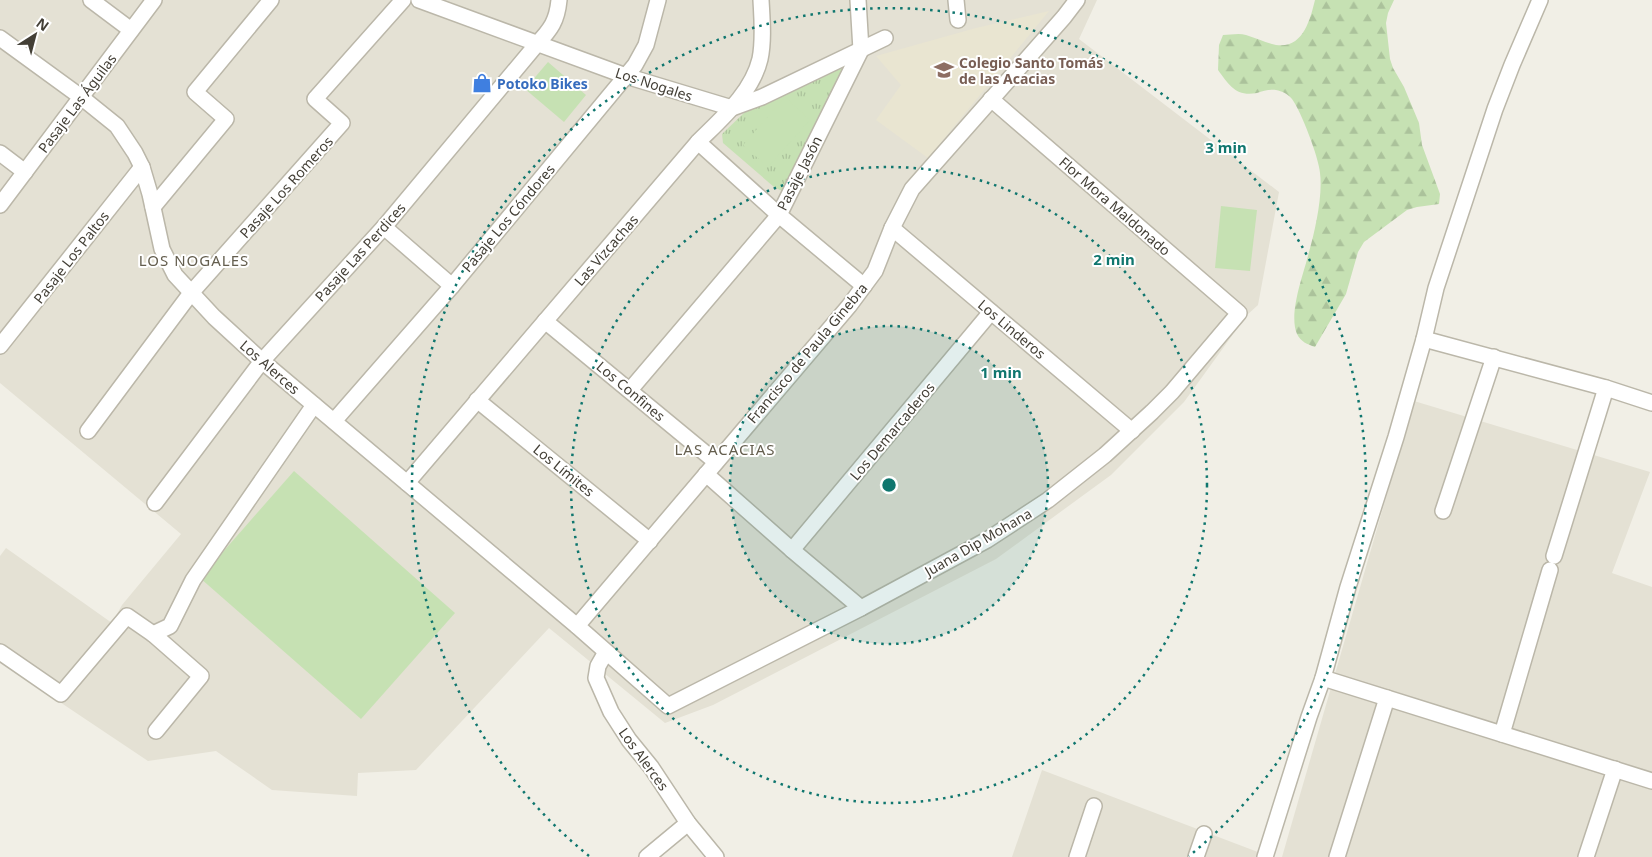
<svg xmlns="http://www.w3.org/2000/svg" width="1652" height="857" font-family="'Noto Sans',sans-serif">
<defs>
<pattern id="grass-tufts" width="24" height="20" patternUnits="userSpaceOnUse" patternTransform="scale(1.25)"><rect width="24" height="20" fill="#c6e1b3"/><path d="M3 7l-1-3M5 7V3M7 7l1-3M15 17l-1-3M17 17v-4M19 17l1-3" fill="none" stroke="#abc29b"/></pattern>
<pattern id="forest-firs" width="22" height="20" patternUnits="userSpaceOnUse" patternTransform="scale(1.25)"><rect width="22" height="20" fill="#c6e1b3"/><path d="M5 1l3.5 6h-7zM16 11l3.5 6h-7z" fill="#abc29b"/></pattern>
</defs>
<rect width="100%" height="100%" fill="#f1efe6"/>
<g fill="#e4e1d4">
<path d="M 0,0 L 1097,0 L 1079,39 L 1279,192 L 1258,305 L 1247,315 L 1184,402 L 1111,475 L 996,559 L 713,705 L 665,723 L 549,628 L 416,770 L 358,773 L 357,796 L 272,790 L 216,751 L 148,761 L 0,662 L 0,556 L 6,548 L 112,623 L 122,605 L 181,534 L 0,383 Z"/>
<path d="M 1414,401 L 1650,472 L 1612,573 L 1652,587 L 1652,857 L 1282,857 Z"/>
<path d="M 1042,770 L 1271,857 L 1012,857 Z"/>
</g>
<path fill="#e9e5d1" d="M 1049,11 L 928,158 L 876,120 L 901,85 L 876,56 L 976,28 Z"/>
<path fill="url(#grass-tufts)" d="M 847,64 L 784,192 L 774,187 L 723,143 L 722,134 L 746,111 Z"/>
<path fill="url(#forest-firs)" d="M 1315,0 L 1394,0 L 1388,13 L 1386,23 L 1390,59 L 1393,68 L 1404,87 L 1419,123 L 1422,145 L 1440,194 L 1439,204 L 1417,207 L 1407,210 L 1364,242 L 1358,252 L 1346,294 L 1315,347 C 1307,344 1301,342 1297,334 C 1288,313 1304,273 1309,252 C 1315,231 1323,195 1320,173 C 1319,158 1301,111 1292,99 C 1288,94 1282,91 1276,90 C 1270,89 1263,91 1257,93 C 1236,97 1229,85 1218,70 L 1219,45 L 1223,35 C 1230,35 1239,33 1246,35 C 1256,38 1266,43 1276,45 C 1303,49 1310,20 1315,0 Z"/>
<g fill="#c6e1b3">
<path d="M 548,62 L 586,95 L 564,122 L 525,89 Z"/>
<path d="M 785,97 L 810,120 L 768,167 L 743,145 Z"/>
<path d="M 1221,206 L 1257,210 L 1250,271 L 1215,268 Z"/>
<path d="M 294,471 L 455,613 L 361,719 L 200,578 Z"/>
</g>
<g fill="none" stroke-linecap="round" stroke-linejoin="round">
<defs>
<g id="street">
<path d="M 91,0 L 131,30"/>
<path d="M 419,0 L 626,76 L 732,108 L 762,97 L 885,38"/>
<path d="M 956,0 L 958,20"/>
<path d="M 0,38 L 81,97 L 117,126 L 135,153 L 142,167 L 150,194 L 162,249 L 175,275 L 214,317 L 262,361 L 577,626 L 668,706 L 861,608 L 987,540 L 1048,500 L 1105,455 L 1152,412 L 1172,392 L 1239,313 L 991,99"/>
<path d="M 698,142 L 779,215 L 864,286"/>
<path d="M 0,153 L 25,172"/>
<path d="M 0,205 L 154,0"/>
<path d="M 153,207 L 226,119 L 195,92 L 271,0"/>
<path d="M 384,227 L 452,286"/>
<path d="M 892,228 L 1132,431"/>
<path d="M 545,321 L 716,462"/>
<path d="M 1424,339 L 1606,388 L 1652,403"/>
<path d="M 0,346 L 142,167"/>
<path d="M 630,390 L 779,215 L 861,50 L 858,0"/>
<path d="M 477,400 L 650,541"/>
<path d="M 334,421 L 452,286 L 635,65 L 646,45 L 658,0"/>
<path d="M 88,431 L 191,293 L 342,123 L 315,99 L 403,0"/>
<path d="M 706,474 L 792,550 L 861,608"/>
<path d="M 407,483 L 698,142 C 721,119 752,93 760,59 C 764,40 762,19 761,0"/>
<path d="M 155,503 L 262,361 L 384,227 L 537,44 C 551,29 557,21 559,0"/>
<path d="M 1443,511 L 1494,357"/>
<path d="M 792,550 L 991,312"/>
<path d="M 1554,556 L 1606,388"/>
<path d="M 577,626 L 849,306 L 875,271 L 892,228 L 912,189 L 1064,17 L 1077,0"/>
<path d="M 153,634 L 201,676 L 156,731"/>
<path d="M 0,652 L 61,694 L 127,616 L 153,634 L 170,626 L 193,580 L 314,405"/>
<path d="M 606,652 L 598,666 L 596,678 L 611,712 L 629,740 L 651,767 L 688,823 L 716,857"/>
<path d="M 1323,678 L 1652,781"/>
<path d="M 1502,734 L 1550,570"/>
<path d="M 647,857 L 688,823"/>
<path d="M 1077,857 L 1094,806"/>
<path d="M 1196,857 L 1204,834"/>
<path d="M 1265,857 L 1309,717 L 1323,678 L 1348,587 L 1396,437 L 1424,339 L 1436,288 L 1495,109 L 1512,65 L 1540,0"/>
<path d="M 1337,857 L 1387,698"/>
<path d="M 1586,857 L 1615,769"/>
</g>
</defs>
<use href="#street" stroke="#bbb7a9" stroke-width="18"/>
<use href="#street" stroke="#fff" stroke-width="15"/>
</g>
<circle cx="889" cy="485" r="159" fill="#0f766e" fill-opacity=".12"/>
<g fill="none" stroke="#0f766e" stroke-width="2.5" stroke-dasharray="2.5 5">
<circle cx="889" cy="485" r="159"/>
<circle cx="889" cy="485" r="318"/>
<path d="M589 856A477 477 0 1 1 1189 856"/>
</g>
<defs>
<symbol id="school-bare" viewBox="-9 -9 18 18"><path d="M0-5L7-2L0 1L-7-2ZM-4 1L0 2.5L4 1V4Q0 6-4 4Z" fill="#8d6e63" stroke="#fff" stroke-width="2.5" paint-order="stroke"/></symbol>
<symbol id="shop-bare" viewBox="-9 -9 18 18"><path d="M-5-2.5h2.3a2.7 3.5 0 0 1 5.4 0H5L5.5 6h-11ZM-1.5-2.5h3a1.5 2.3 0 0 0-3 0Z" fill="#3f7fe0" stroke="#fff" stroke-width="2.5" paint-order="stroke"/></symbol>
</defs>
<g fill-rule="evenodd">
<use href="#school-bare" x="930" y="56" width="28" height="28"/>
<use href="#shop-bare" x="468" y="69" width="28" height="28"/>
</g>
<g text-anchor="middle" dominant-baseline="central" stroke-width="4" stroke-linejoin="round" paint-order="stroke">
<g font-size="14" font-weight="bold" fill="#785e54" stroke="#fff" text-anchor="start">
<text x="959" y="62">Colegio Santo Tomás<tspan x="959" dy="16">de las Acacias</tspan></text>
</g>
<g font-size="14" font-weight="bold" fill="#366cbe" stroke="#fff" text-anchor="start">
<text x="497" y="83">Potoko Bikes</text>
</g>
<g font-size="14" fill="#433f36" stroke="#fff">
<text transform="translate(654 84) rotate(18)">Los Nogales</text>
<text transform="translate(77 103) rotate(-53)">Pasaje Las Águilas</text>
<text transform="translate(799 173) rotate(-63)">Pasaje Jasón</text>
<text transform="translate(286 187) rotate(-48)">Pasaje Los Romeros</text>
<text transform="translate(1115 206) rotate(41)">Flor Mora Maldonado</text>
<text transform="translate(508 218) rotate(-50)">Pasaje Los Cóndores</text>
<text transform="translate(606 250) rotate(-49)">Las Vizcachas</text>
<text transform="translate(360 252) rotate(-48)">Pasaje Las Perdices</text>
<text transform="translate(71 257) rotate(-52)">Pasaje Los Paltos</text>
<text transform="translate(1012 329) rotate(40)">Los Linderos</text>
<text transform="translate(807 353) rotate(-50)">Francisco de Paula Ginebra</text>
<text transform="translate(270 367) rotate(41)">Los Alerces</text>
<text transform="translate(631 391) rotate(40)">Los Confines</text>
<text transform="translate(892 431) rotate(-50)">Los Demarcaderos</text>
<text transform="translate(564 470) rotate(39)">Los Límites</text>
<text transform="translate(978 542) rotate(-30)">Juana Dip Mohana</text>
<text transform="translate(644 759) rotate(54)">Los Alerces</text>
</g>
<g font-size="15" letter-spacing="1" fill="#645e4e" stroke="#fff">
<text x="194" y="260">LOS NOGALES</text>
<text x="725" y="449">LAS ACACIAS</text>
</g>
</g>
<circle cx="889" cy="485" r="8" fill="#0f766e" stroke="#fff" stroke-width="2.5"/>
<g font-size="15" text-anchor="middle" font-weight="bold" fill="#0f766e" stroke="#fff" stroke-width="4" stroke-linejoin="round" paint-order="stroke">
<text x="1226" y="153">3 min</text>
<text x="1114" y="265">2 min</text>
<text x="1001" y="378">1 min</text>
</g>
<g transform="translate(35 35) rotate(36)" stroke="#ffffff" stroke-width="4" paint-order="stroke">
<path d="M0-4L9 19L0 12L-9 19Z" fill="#433f36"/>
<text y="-8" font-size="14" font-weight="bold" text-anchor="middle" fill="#433f36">N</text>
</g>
</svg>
